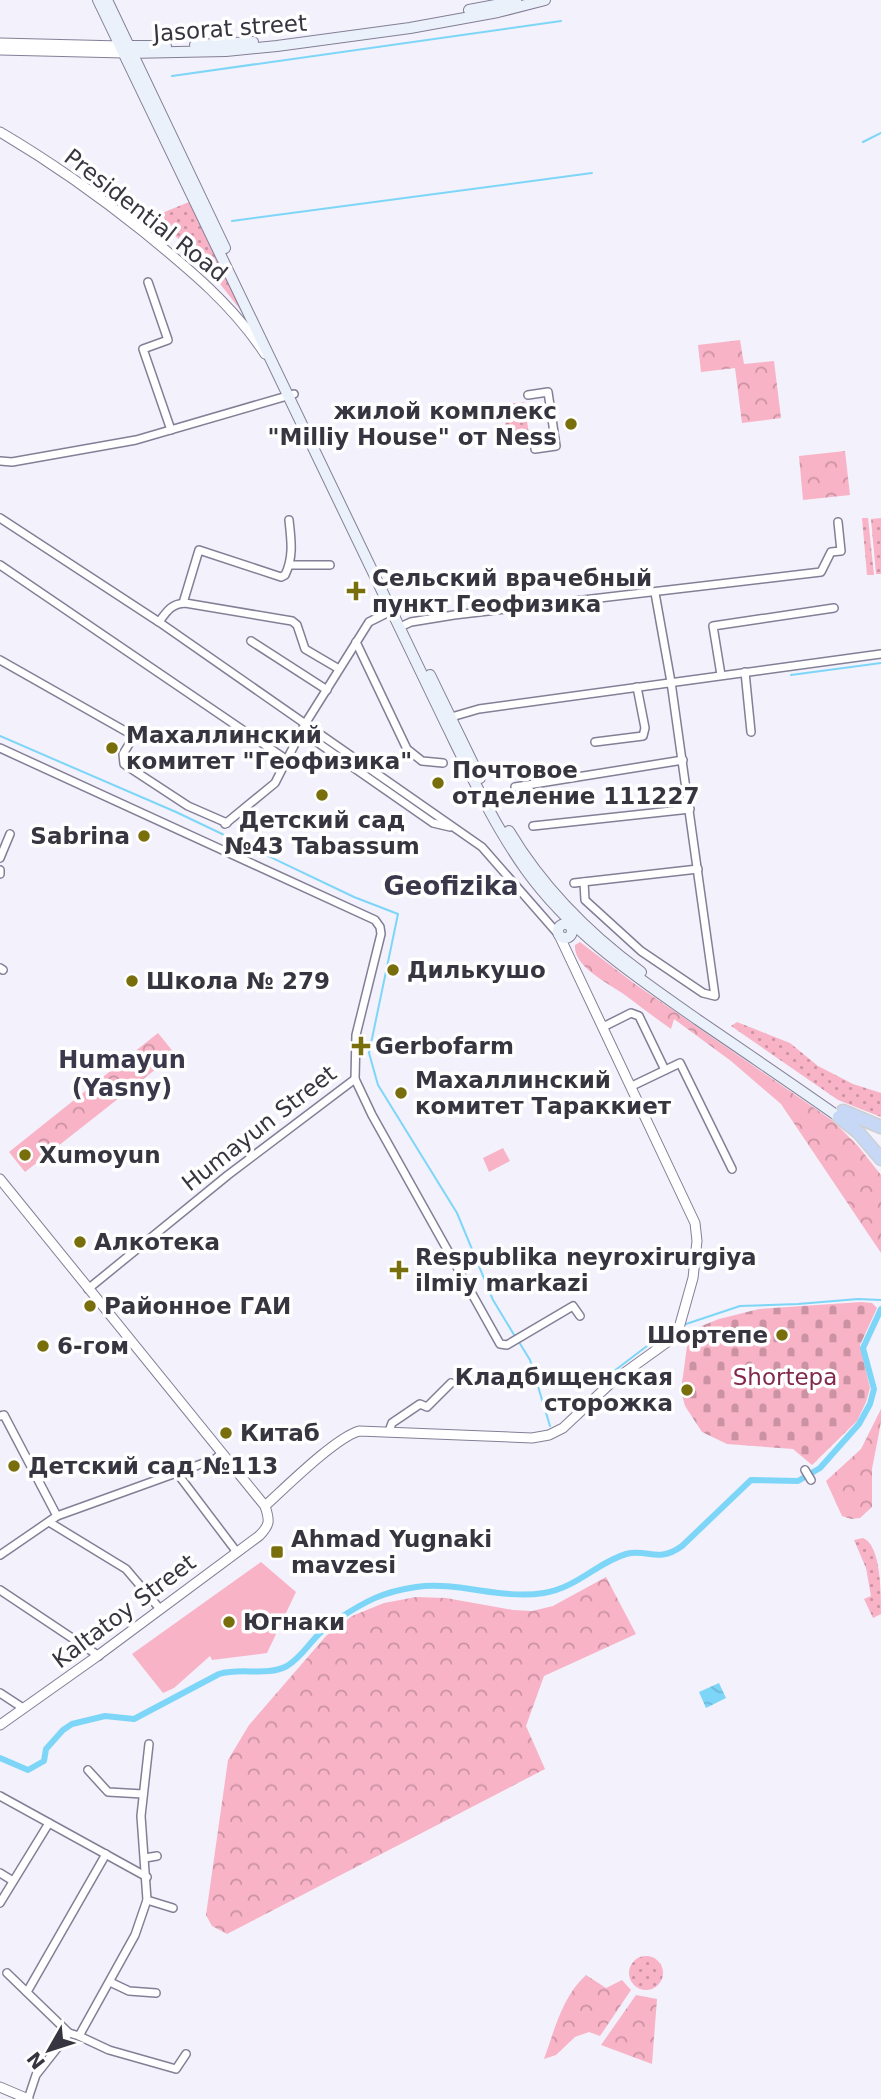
<svg xmlns="http://www.w3.org/2000/svg" width="881" height="2099" font-family="'DejaVu Sans',sans-serif">
<defs>
<pattern id="grass-dots" width="8" height="8" patternUnits="userSpaceOnUse" patternTransform="scale(1.75)"><rect width="8" height="8" fill="#f8b3c6"/><path d="M2 2h.1M6 6h.1" fill="none" stroke="#ca92a2" stroke-width="1.8" stroke-linecap="round"/></pattern>
<pattern id="forest-crowns" width="20" height="18" patternUnits="userSpaceOnUse" patternTransform="scale(1.75)"><rect width="20" height="18" fill="#f8b3c6"/><path d="M2 6a3 3 0 1 1 6 0M12 15a3 3 0 1 1 6 0" fill="none" stroke="#ca92a2"/></pattern>
<pattern id="cemetery-stones" width="16" height="16" patternUnits="userSpaceOnUse" patternTransform="scale(1.75)"><rect width="16" height="16" fill="#f8b3c6"/><path d="M2 7V4a2 2 0 0 1 4 0v3zM10 15v-3a2 2 0 0 1 4 0v3z" fill="#ca92a2"/></pattern>
<pattern id="water-waves" width="16" height="10" patternUnits="userSpaceOnUse" patternTransform="scale(1.75)"><rect width="16" height="10" fill="#7dd6f8"/><path d="M0 5q4-4 8 0t8 0" fill="none" stroke="#6db8d6"/></pattern>
</defs>
<rect width="100%" height="100%" fill="#f3f1fb"/>
<g fill="url(#grass-dots)">
<path d="M 189,202 L 250,322 L 202,261 L 170,231 L 162,213 Z"/>
<path d="M 524,402 L 530,441 L 509,445 L 502,405 Z"/>
<path d="M 862,518 L 868,518 L 874,575 L 867,575 Z"/>
<path d="M 881,518 L 881,574 L 876,574 L 871,519 Z"/>
<path d="M 737,1022 L 790,1043 L 818,1066 L 853,1084 L 881,1093 L 881,1117 L 838,1100 L 731,1026 Z"/>
<path d="M 863,1538 C 881,1545 881,1592 881,1614 L 873,1618 L 864,1599 L 871,1596 L 866,1568 L 854,1540 Z"/>
<circle cx="646" cy="1973" r="17"/>
</g>
<g fill="url(#forest-crowns)">
<path d="M 740,340 L 744,364 L 774,361 L 781,418 L 742,423 L 735,368 L 701,372 L 698,345 Z"/>
<path d="M 845,451 L 850,495 L 803,500 L 799,456 Z"/>
<path d="M 580,942 L 635,984 L 833,1121 L 858,1146 L 881,1175 L 881,1253 L 781,1104 L 731,1061 L 674,1019 L 671,1029 C 655,1018 640,1006 625,995 C 610,984 573,967 575,945 Z"/>
<path d="M 158,1033 L 175,1054 L 25,1172 L 9,1152 Z"/>
<path d="M 881,1409 L 881,1422 L 872,1469 L 872,1507 L 860,1518 L 851,1519 L 842,1516 L 826,1481 L 861,1449 Z"/>
<path d="M 606,1577 L 636,1634 L 544,1676 L 526,1726 L 545,1769 L 227,1934 L 212,1926 L 206,1915 L 228,1760 L 249,1725 L 326,1636 L 352,1616 L 384,1603 L 416,1597 L 446,1598 L 513,1610 L 532,1611 L 553,1606 Z"/>
<path d="M 586,1975 L 606,1988 L 622,1980 L 631,1990 L 600,2036 L 589,2032 L 575,2037 L 556,2055 L 544,2059 C 555,2029 562,1997 586,1975 Z"/>
<path d="M 636,1995 L 657,1999 L 652,2064 L 601,2045 Z"/>
</g>
<path fill="url(#cemetery-stones)" d="M 861,1302 L 872,1303 L 877,1308 L 860,1345 L 870,1388 L 866,1402 L 857,1421 L 812,1465 L 793,1449 L 727,1444 L 702,1432 L 685,1406 L 681,1391 L 689,1331 L 719,1319 L 759,1309 Z"/>
<g fill="#f8b3c6">
<path d="M 503,1148 L 510,1161 L 489,1172 L 483,1158 Z"/>
<path d="M 261,1562 L 296,1592 L 267,1653 L 212,1660 L 210,1656 L 174,1688 L 163,1693 L 132,1654 Z"/>
</g>
<path fill="url(#water-waves)" d="M 719,1683 L 726,1698 L 706,1708 L 699,1692 Z"/>
<g fill="none" stroke-linecap="round" stroke-linejoin="round">
<g stroke="#7dd6f8" stroke-width="2">
<path d="M 172,76 L 561,21"/>
<path d="M 863,142 L 881,133"/>
<path d="M 232,221 L 592,173"/>
<path d="M 791,675 L 881,663"/>
<path d="M 0,736 L 176,812 L 354,897 L 398,914 L 369,1053 L 378,1085 L 457,1213 L 493,1300 L 516,1338"/>
<path d="M 683,1325 L 740,1306 L 798,1304 L 858,1299 L 881,1300"/>
<path d="M 519,1342 L 530,1360 L 550,1426"/>
<path d="M 601,1381 L 668,1330 L 674,1328"/>
</g>
<path stroke="#7dd6f8" stroke-width="6" d="M 0,1758 L 28,1770 L 44,1761 L 46,1749 L 63,1730 L 72,1724 L 105,1716 L 134,1719 L 219,1674 C 242,1667 266,1677 287,1666 C 302,1657 309,1643 321,1632 C 325,1627 332,1623 338,1619 C 366,1601 382,1592 416,1587 C 458,1581 501,1600 544,1593 C 578,1587 598,1562 626,1554 C 648,1548 657,1564 682,1546 L 751,1480 L 798,1481 L 820,1468 L 859,1424 L 870,1404 L 874,1389 L 863,1348 L 881,1309"/>
<defs>
<g id="minor">
<path d="M 148,282 L 168,340 L 143,349 L 171,430"/>
<path d="M 528,395 L 548,392 L 556,446 L 535,449"/>
<path d="M 0,461 L 12,462 L 136,440 L 294,394"/>
<path d="M 0,518 L 159,622 L 482,847 L 559,935"/>
<path d="M 0,565 L 287,760"/>
<path d="M 290,565 L 330,565"/>
<path d="M 183,603 L 199,550 L 281,577 L 285,575 C 294,557 291,539 289,520"/>
<path d="M 159,622 C 167,611 171,604 185,603 L 292,621 L 297,625 L 305,649 L 339,669"/>
<path d="M 400,627 L 411,622 L 454,615 L 821,572 L 831,552 L 841,551 L 838,522"/>
<path d="M 251,641 L 327,690"/>
<path d="M 356,642 L 407,749 L 422,761 L 443,763"/>
<path d="M 0,660 L 134,736 L 123,754 L 124,764 L 188,806 L 227,823"/>
<path d="M 745,672 L 751,732"/>
<path d="M 721,675 L 713,626 L 834,608"/>
<path d="M 448,718 L 479,709 L 881,654"/>
<path d="M 301,731 L 433,823 L 450,827"/>
<path d="M 595,742 L 643,736 L 645,728 L 637,687"/>
<path d="M 0,748 L 375,920 L 380,927 L 381,934 L 356,1035 L 355,1079 L 372,1115 L 500,1344 L 507,1345 L 573,1306 L 580,1316"/>
<path d="M 515,787 L 683,760"/>
<path d="M 225,824 L 275,783 L 305,724 L 369,622 L 387,613"/>
<path d="M 533,826 L 690,809"/>
<path d="M 0,858 L 10,834"/>
<path d="M 0,870 L 0,874"/>
<path d="M 584,882 L 585,900 L 641,951 L 703,993 L 715,996 L 671,682 L 655,593"/>
<path d="M 574,883 L 698,869"/>
<path d="M 0,968 L 3,970"/>
<path d="M 603,1027 L 631,1013 L 639,1016 L 665,1070"/>
<path d="M 632,1086 L 680,1063 L 732,1169"/>
<path d="M 88,1289 L 228,1175 L 355,1079"/>
<path d="M 0,1416 L 4,1415 L 57,1516"/>
<path d="M 389,1431 L 392,1423 L 420,1404 L 427,1407 L 451,1383"/>
<path d="M 805,1470 L 811,1480"/>
<path d="M 177,1473 L 236,1551"/>
<path d="M 49,1522 L 126,1569 L 160,1609"/>
<path d="M 0,1555 L 57,1516 L 215,1459 L 221,1454"/>
<path d="M 0,1590 L 99,1656"/>
<path d="M 0,1693 L 23,1708"/>
<path d="M 88,1770 L 108,1792 L 143,1794"/>
<path d="M 0,1796 L 147,1877"/>
<path d="M 145,1858 L 157,1856"/>
<path d="M 0,1873 L 13,1881"/>
<path d="M 147,1900 L 173,1908"/>
<path d="M 0,1903 L 49,1823"/>
<path d="M 7,1973 L 69,2033"/>
<path d="M 110,1982 L 129,1991 L 156,1993"/>
<path d="M 27,1992 L 106,1854"/>
<path d="M 79,2036 L 109,2050 L 176,2069 L 186,2054"/>
<path d="M 28,2099 L 36,2075 L 69,2033 L 79,2036 L 135,1935 L 147,1900 L 141,1816 L 149,1744"/>
</g>
<g id="tertiary">
<path d="M 0,43 L 121,46"/>
<path d="M 0,50 L 124,53"/>
<path d="M 0,132 C 51,162 99,196 145,233 C 190,270 233,305 265,354"/>
<path d="M 0,1179 L 265,1506 C 270,1521 270,1525 259,1536 L 96,1657 L 0,1725"/>
<path d="M 265,1506 C 285,1488 335,1438 359,1431 L 532,1438 L 549,1435 L 563,1428 L 613,1381 L 677,1335 L 693,1278 L 697,1241 L 695,1223 L 559,935"/>
<path d="M 0,2087 L 28,2099"/>
</g>
<g id="secondary">
<path d="M 98,0 L 444,720 C 469,771 493,824 526,870 C 572,934 635,976 698,1020 C 745,1052 792,1084 839,1117"/>
<path d="M 107,0 L 225,248"/>
<path d="M 469,10 L 516,1"/>
<path d="M 195,45 L 253,42"/>
<path d="M 125,46 L 166,46"/>
<path d="M 128,53 L 226,51 L 277,46 L 410,28 L 498,12 L 545,0"/>
<path d="M 430,675 L 480,778"/>
<path d="M 509,831 C 543,888 588,933 641,972"/>
<circle cx="565" cy="931" r="7"/>
</g>
<g id="trunk">
<path d="M 843,1111 L 881,1127"/>
<path d="M 839,1117 L 858,1132 L 881,1159"/>
</g>
</defs>
<use href="#minor" stroke="#837f96" stroke-width="10"/>
<use href="#tertiary" stroke="#837f96" stroke-width="11"/>
<use href="#secondary" stroke="#837f96" stroke-width="12"/>
<use href="#trunk" stroke="#cfcfd1" stroke-width="15"/>
<use href="#minor" stroke="#fff" stroke-width="7"/>
<use href="#tertiary" stroke="#fff" stroke-width="9"/>
<use href="#secondary" stroke="#eaf1fb" stroke-width="10"/>
<use href="#trunk" stroke="#c6d8f6" stroke-width="12"/>
</g>
<g fill="#786e0c" stroke="#fff" stroke-width="2.5">
<circle cx="571" cy="424" r="7"/>
<path d="M352.5 580.5h7v7h7v7h-7v7h-7v-7h-7v-7h7z"/>
<circle cx="112" cy="748" r="7"/>
<circle cx="438" cy="783" r="7"/>
<circle cx="322" cy="795" r="7"/>
<circle cx="144" cy="836" r="7"/>
<circle cx="393" cy="970" r="7"/>
<circle cx="132" cy="981" r="7"/>
<path d="M357.5 1035.5h7v7h7v7h-7v7h-7v-7h-7v-7h7z"/>
<circle cx="401" cy="1093" r="7"/>
<circle cx="25" cy="1155" r="7"/>
<circle cx="80" cy="1242" r="7"/>
<path d="M395.5 1259.5h7v7h7v7h-7v7h-7v-7h-7v-7h7z"/>
<circle cx="90" cy="1306" r="7"/>
<circle cx="782" cy="1335" r="7"/>
<circle cx="43" cy="1346" r="7"/>
<circle cx="687" cy="1390" r="7"/>
<circle cx="226" cy="1433" r="7"/>
<circle cx="14" cy="1466" r="7"/>
<rect x="270" y="1545" width="14" height="14" rx="3.5"/>
<circle cx="229" cy="1622" r="7"/>
</g>
<g text-anchor="middle" dominant-baseline="central" stroke-width="7" stroke-linejoin="round" paint-order="stroke">
<g font-size="23" fill="#373640" stroke="#fff">
<text transform="translate(230 28) rotate(-4)">Jasorat street</text>
<text transform="translate(146 215) rotate(38)">Presidential Road</text>
<text transform="translate(259 1128) rotate(-38)">Humayun Street</text>
<text transform="translate(124 1611) rotate(-37)">Kaltatoy Street</text>
</g>
<g font-size="23" font-weight="bold" fill="#373640" stroke="#fff" text-anchor="start">
<text x="557" y="411" text-anchor="end">жилой комплекс<tspan x="557" dy="26">"Milliy House" от Ness</tspan></text>
<text x="372" y="578">Сельский врачебный<tspan x="372" dy="26">пункт Геофизика</tspan></text>
<text x="126" y="735">Махаллинский<tspan x="126" dy="26">комитет "Геофизика"</tspan></text>
<text x="452" y="770">Почтовое<tspan x="452" dy="26">отделение 111227</tspan></text>
<text x="322" y="820" text-anchor="middle">Детский сад<tspan x="322" dy="26">№43 Tabassum</tspan></text>
<text x="130" y="836" text-anchor="end">Sabrina</text>
<text x="407" y="970">Дилькушо</text>
<text x="146" y="981">Школа № 279</text>
<text x="375" y="1046">Gerbofarm</text>
<text x="415" y="1080">Махаллинский<tspan x="415" dy="26">комитет Тараккиет</tspan></text>
<text x="39" y="1155">Xumoyun</text>
<text x="94" y="1242">Алкотека</text>
<text x="415" y="1257">Respublika neyroxirurgiya<tspan x="415" dy="26">ilmiy markazi</tspan></text>
<text x="104" y="1306">Районное ГАИ</text>
<text x="768" y="1335" text-anchor="end">Шортепе</text>
<text x="57" y="1346">6-гом</text>
<text x="673" y="1377" text-anchor="end">Кладбищенская<tspan x="673" dy="26">сторожка</tspan></text>
<text x="240" y="1433">Китаб</text>
<text x="28" y="1466">Детский сад №113</text>
<text x="291" y="1539">Ahmad Yugnaki<tspan x="291" dy="26">mavzesi</tspan></text>
<text x="243" y="1622">Югнаки</text>
</g>
<g font-size="23" fill="#82284a" stroke="#fff">
<text x="785" y="1377">Shortepa</text>
</g>
<g font-size="24" font-weight="bold" fill="#3c384c" stroke="#fff">
<text x="122" y="1060">Humayun<tspan x="122" dy="28">(Yasny)</tspan></text>
</g>
<g font-size="26" font-weight="bold" fill="#3c384c" stroke="#fff">
<text x="451" y="886">Geofizika</text>
</g>
</g>
<g transform="translate(49 2050) rotate(231)" stroke="#ffffff" stroke-width="5" paint-order="stroke">
<path d="M0-5L12 26L0 18L-12 26Z" fill="#373640"/>
<text y="-10" font-size="19" font-weight="bold" text-anchor="middle" fill="#373640">N</text>
</g>
</svg>
